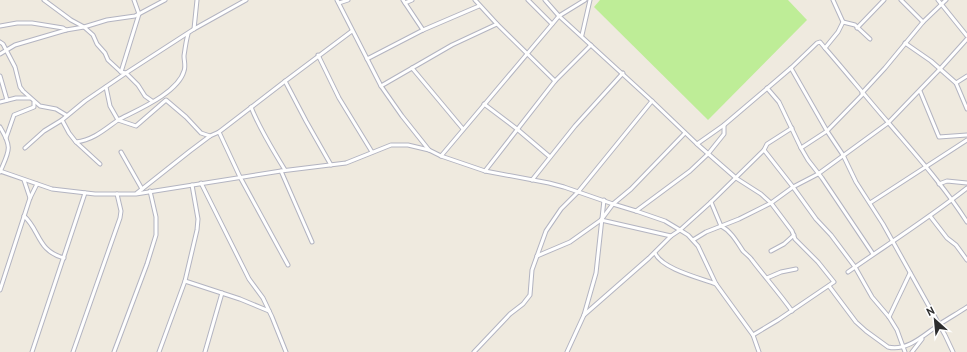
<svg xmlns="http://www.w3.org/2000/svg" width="967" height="352" font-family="'PT Sans',sans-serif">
<rect width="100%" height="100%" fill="#efeadf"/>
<path fill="#beed97" d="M 600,0 L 788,0 L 807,20 L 708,120 L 594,7 Z"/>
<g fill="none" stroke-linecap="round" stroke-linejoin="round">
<defs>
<g id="street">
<path d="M 44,0 L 71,20 L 84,27 L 93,35 L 97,44 L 105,53 L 108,60 L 121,72 L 126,73 L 138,85 L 145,96 L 152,101"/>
<path d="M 337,0 L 381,86 L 402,116 L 429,150"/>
<path d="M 403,0 L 423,30"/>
<path d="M 475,0 L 497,24 L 555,81"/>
<path d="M 528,0 L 552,24"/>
<path d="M 545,0 L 559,16 L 652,101 L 697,144 L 724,125 L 791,68 L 817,43 L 820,42 L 825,48"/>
<path d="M 833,0 L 843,22 L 838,32 L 825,48 C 846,72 866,97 887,121 C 915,154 944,186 967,222"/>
<path d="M 901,0 L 923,22"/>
<path d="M 938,0 L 967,36"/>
<path d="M 339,3 L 348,0"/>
<path d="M 405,3 L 412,0"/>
<path d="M 843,22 L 855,25 L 870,39"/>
<path d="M 0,26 L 17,23 L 32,23 L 63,28 L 66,30"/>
<path d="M 857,28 L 884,0"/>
<path d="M 194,29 L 197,0"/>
<path d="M 582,35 L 590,0"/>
<path d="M 0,42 L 3,44 L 15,67 L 20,87 L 23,91 L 40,106 L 56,109 L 66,115"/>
<path d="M 905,43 L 931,61 L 956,83 L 967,109"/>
<path d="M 0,54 L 15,45 L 66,30 L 84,27 L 107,20 L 135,16 L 165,0"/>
<path d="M 318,55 L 339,98 L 372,152"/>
<path d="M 367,59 L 423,30 L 479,6"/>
<path d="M 412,68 L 463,129"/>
<path d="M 791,68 L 827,131 L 843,155 L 856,182 L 883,224 L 945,335 L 953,352"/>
<path d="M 121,72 L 139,14 L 134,0"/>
<path d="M 0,76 L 7,100"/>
<path d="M 285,81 L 306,121 L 331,165"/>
<path d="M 956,83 L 967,76"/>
<path d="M 381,86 L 452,45 L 497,24"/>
<path d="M 106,87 L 110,106 L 118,120 C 137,110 178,93 184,71 C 186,66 184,61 184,56 C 185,49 186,41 188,34"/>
<path d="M 767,88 L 779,102 L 801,148 L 808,160 L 822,178 L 873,254"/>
<path d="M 920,91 L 939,137 L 967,135"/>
<path d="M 862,93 L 885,68 L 923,22 L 946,0"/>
<path d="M 0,102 L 16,98 L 30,98"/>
<path d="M 484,104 L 517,129 L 550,157"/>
<path d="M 251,107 C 260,130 273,150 285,170"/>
<path d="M 62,120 L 69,133 L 76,142 C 93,140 104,130 118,120 L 136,126 L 166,100 L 186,117 L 201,133 L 210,136"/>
<path d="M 0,127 C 13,148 9,151 0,172"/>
<path d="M 219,132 L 240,177 L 288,265"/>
<path d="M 6,138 L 14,115 L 34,107 L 34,102"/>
<path d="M 76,142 L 100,164"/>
<path d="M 697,144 L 736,178 L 761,194 L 771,203 L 792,231 L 795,239 L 818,262 L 834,282 L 778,320 L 753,335"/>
<path d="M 25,148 L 44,131 L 62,120 L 85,101 L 126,73 L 194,29 L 246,0"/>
<path d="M 801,148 L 827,131 L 863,94"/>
<path d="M 764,150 L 793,187 L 816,219 L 831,235 L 855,267 L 872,297 L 889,317 L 897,330 L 905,352"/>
<path d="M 121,152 L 142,189"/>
<path d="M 441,156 L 559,16 L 585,0"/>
<path d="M 0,171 L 52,189 L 95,194 L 136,194 L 281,171 L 346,163 L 391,145 L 408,145 L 429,150 L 441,156 L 485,171 L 549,183 L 564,187 L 613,204 L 636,211 L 665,221 L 680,230 L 688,235 L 698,246 L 716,284 L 753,335 L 759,352"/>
<path d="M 281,171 L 312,242"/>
<path d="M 485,171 L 555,81 L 591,45"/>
<path d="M 24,180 L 30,198"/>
<path d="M 532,180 L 575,126 L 623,73"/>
<path d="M 201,183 L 249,279 L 263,298 L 272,317 L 286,352"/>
<path d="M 939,184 L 947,181 L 967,183"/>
<path d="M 137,193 L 190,151 L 210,136 L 219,132 L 284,82 L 352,31"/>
<path d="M 711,202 L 721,226 C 731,231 737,242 743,251 C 746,254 750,257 752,260 C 765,277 779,293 792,311"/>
<path d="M 870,203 L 967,140"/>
<path d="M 636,211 L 690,171 L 708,154 L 724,134 L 724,125"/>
<path d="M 24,216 C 40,230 37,251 64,258"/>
<path d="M 930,216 L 947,238 L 956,245 L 967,260"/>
<path d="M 601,220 L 671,236"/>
<path d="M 693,240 L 706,232 L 739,219 L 771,203 L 793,187 L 818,174 L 888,123 L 940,69 L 967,39"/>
<path d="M 771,251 L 784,244 L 794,235"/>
<path d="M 655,253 C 662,269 700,278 716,284"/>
<path d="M 537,256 L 570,242 L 601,220 L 613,204 L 631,189 L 685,133"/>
<path d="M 848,272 C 888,244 929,218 967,188"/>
<path d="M 767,278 L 781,272 L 796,269"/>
<path d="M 185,281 L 240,299 L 269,311"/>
<path d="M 829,286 L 856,322 L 866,331 L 888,347 C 908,352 926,333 940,324 C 949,318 958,313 967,307"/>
<path d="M 0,290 L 30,198 L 37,184"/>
<path d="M 584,315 L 649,258 L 671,236 L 680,230 L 711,202 L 764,150 L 767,144 L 792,128"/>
<path d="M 889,317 L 910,273"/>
<path d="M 32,352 L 85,193"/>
<path d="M 73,352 L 120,218 L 121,211 L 117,194"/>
<path d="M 114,352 L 147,264 L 156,235 L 156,217 L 150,191"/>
<path d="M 159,352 L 185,281 L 197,230 L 198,219 L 192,185"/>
<path d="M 205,352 L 222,293"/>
<path d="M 474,352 L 510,314 L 523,304 L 530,295 L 532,270 L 546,231 L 561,209 L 578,192 L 652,101"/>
<path d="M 567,352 L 584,315 L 596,273 L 604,200"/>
<path d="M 912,352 L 922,339"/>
</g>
</defs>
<use href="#street" stroke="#b3b4c1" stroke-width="5"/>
<use href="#street" stroke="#fff" stroke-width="3"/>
</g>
<g transform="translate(935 320) rotate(333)" stroke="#ffffff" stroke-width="3" paint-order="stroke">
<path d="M0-3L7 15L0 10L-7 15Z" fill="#2d2d2d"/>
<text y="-6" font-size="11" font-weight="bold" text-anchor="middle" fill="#2d2d2d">N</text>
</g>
</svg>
